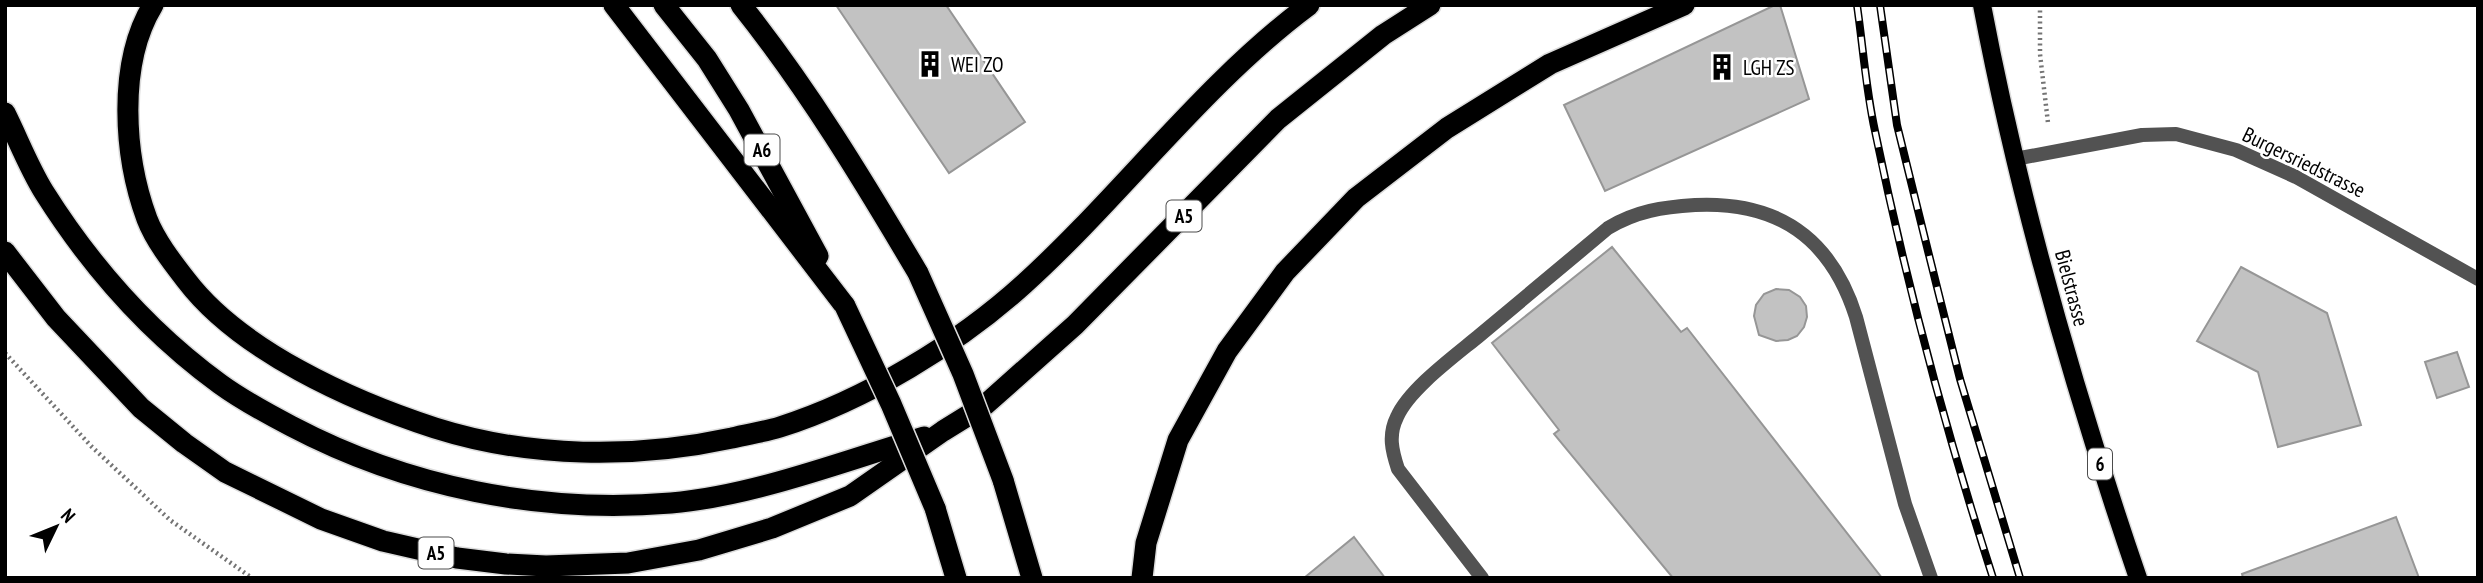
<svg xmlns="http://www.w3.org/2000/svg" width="2483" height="583" font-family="'PT Sans Narrow',sans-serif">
<rect width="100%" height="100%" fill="#fff"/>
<g fill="#c2c2c2" stroke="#969696" stroke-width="2">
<path d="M 836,5 L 946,5 L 1025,122 L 949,173 Z"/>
<path d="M 1775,5 L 1780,5 L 1809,99 L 1605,191 L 1564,105 Z"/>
<path d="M 1612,247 L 1681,332 L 1687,328 L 1882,578 L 1673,578 L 1554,434 L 1559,430 L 1492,343 Z"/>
<path d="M 2241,267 L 2327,313 L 2361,425 L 2278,447 L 2258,372 L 2197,341 Z"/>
<path d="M 1776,289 L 1789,290 L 1800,297 L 1806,306 L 1807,317 L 1804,327 L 1797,336 L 1788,340 L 1776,341 L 1759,335 L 1754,316 L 1756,305 L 1764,294 Z"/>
<path d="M 2457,352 L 2469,387 L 2437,398 L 2425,362 Z"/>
<path d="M 2396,517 L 2419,578 L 2243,578 L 2242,574 Z"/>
<path d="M 1354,537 L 1385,578 L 1304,578 Z"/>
</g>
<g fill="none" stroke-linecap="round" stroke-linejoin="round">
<defs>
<path id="primary" d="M 1982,5 C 2019,200 2074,391 2138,578"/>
<g id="highway">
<path d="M 153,5 C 117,64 124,157 147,219 C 155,240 172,262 186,280 C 240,351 352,401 435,428 C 530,458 635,459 732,438 C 748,434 764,432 780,427 C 865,400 958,344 1024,284 C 1121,196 1204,83 1309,5"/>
<path d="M 614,5 L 845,306"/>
<path d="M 664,5 L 707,59 L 739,110 L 818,256"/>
<path d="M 741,5 C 808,89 863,180 918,273"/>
<path d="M 5,113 C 18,139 29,168 44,192 C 90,265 150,333 220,384 C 242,400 266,413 291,426 C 407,487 540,514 671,503 C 753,496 844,461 924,437"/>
<path d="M 5,252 L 56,318 L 141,408 L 184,443 L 225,472 L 321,519 L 383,541 L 457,558 L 506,564 L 546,566 L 628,563 L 699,550 L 772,528 L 850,496 L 943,431 L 985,405 L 1075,325 L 1278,119 L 1383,35 L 1430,5"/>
<path d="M 1003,480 L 1032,578"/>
<path d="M 935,508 L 956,578"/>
<path d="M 1142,578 L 1146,543 L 1178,440 L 1227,351 L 1285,272 L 1356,198 L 1447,128 L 1550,64 L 1684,5"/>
</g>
</defs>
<use href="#primary" stroke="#dbdbdb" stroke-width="21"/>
<use href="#highway" stroke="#dbdbdb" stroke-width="24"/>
<g stroke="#747474" stroke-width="4.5" stroke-dasharray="2 3.5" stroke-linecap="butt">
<path d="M 2040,5 L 2040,54 L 2048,123"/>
<path d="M 5,353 L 91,446 L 170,520 L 252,578"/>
</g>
<path stroke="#525252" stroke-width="14" d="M 1482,578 L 1398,469 C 1392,451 1388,435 1397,417 C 1409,389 1456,355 1480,335 C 1523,299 1566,263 1608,228 C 1636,211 1663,207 1695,205 C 1778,201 1831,238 1856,317 L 1905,504 L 1931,578"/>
<path stroke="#525252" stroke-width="14" d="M 2015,159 L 2142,135 L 2176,134 L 2236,150 L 2296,177 L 2478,279"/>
<use href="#primary" stroke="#000" stroke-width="18"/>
<use href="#highway" stroke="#000" stroke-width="21"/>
<defs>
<g id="rail">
<path d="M 1857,5 C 1863,47 1866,90 1875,131 C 1906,282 1946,432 1993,578"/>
<path d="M 1880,5 L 1897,125 L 1928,251 L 1960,379 L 2020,578"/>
</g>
</defs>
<use href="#rail" stroke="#000" stroke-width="8"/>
<use href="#rail" stroke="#fff" stroke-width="5" stroke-dasharray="16" stroke-linecap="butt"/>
<defs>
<g id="highway-bridge">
<path d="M 918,273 L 963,374 L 1003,480"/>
<path d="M 845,306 L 891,404 L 935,508"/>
</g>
</defs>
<use href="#highway-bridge" stroke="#dbdbdb" stroke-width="24" stroke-linecap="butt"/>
<use href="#highway-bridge" stroke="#000" stroke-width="21"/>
</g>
<defs>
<symbol id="building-bare" viewBox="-9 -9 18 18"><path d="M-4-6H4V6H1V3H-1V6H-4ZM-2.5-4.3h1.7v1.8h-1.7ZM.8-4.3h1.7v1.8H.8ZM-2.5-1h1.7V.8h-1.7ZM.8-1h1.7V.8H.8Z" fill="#000" stroke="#fff" stroke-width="2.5" paint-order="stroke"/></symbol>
</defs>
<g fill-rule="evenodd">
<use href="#building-bare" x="911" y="45" width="38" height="38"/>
<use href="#building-bare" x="1703" y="48" width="38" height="38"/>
</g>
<g text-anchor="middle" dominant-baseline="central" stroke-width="5" stroke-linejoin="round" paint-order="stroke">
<g fill="#fff" stroke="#4c4c4c" stroke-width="2">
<rect x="744.5" y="134.5" width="35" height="31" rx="5"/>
<rect x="1166.5" y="200.5" width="35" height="31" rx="5"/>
<rect x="2088" y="448.5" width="24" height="31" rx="5"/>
<rect x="418.5" y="537.5" width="35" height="31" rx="5"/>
</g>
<g font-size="19" font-weight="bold" fill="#000">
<text x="762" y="150">A6</text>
<text x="1184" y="216">A5</text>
<text x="2100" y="464">6</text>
<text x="436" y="553">A5</text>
</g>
<g font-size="21" fill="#000" stroke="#fff" text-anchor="start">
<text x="951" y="64">WEI ZO</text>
<text x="1743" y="67">LGH ZS</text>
</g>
<g font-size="21" fill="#000" stroke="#fff">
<text transform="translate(2304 162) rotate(26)">Burgersriedstrasse</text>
<text transform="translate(2072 288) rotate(75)">Bielstrasse</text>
</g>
</g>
<rect width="2483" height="583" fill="none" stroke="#000000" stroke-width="14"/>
<g transform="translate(56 527) rotate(47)" stroke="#ffffff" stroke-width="5" paint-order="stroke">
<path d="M0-5L12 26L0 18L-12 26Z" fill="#000000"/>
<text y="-10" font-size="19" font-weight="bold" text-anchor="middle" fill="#000000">N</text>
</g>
</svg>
